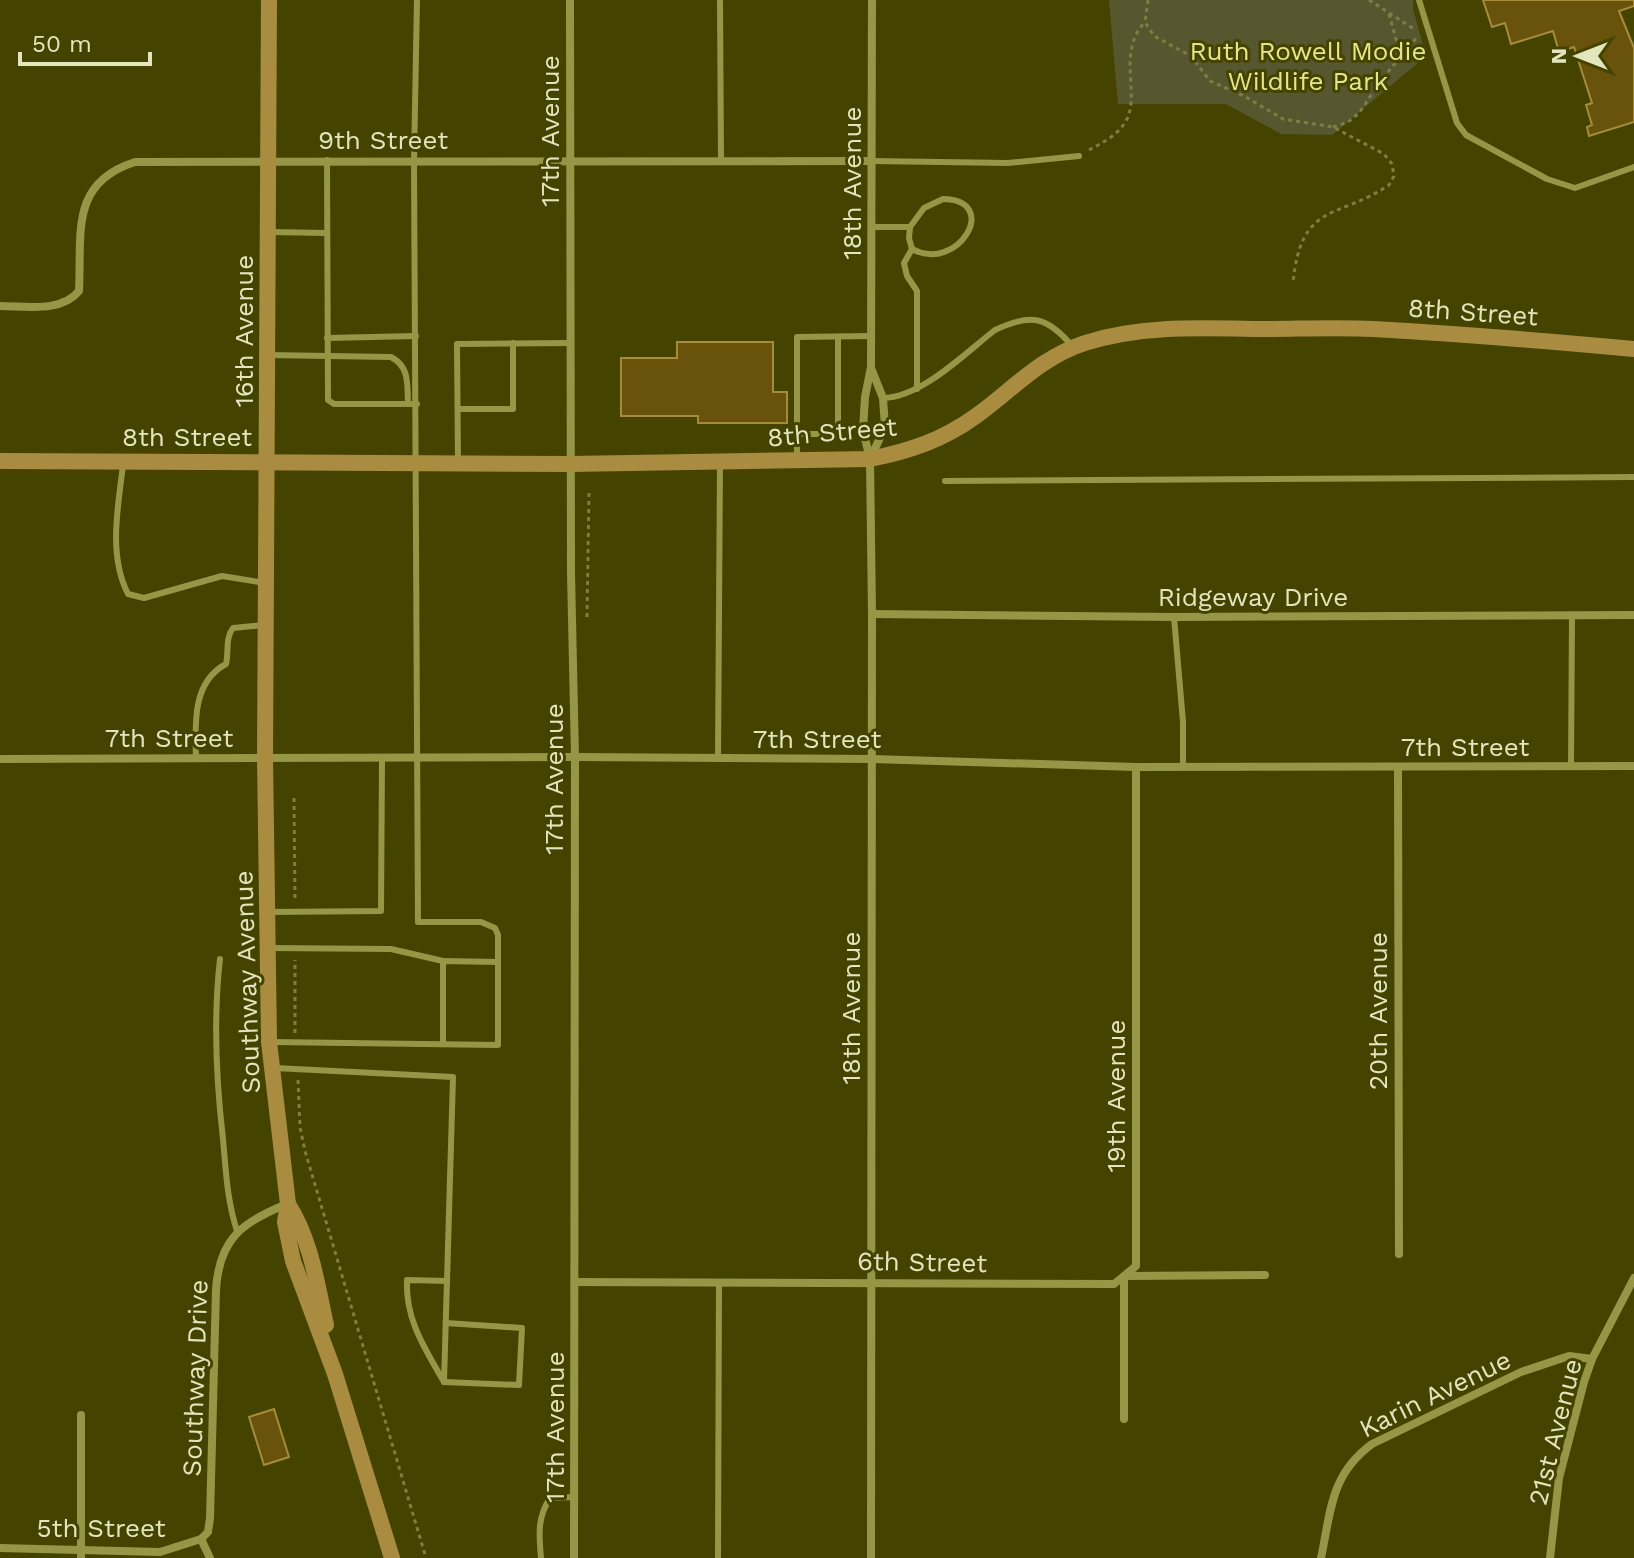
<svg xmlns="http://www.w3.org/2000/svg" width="1634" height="1558" font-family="'Work Sans',sans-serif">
<rect width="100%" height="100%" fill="#440"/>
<path fill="#56572e" d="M 1109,0 L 1413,0 L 1413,9 L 1426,56 L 1332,135 L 1281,134 L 1226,104 L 1118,104 Z"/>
<g fill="#69530c" stroke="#a68b3b" stroke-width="2">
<path d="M 1483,0 L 1634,0 L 1634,6 L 1619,11 L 1634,48 L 1634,122 L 1589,136 L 1587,127 L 1592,125 L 1586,105 L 1592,103 L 1574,47 L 1559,52 L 1553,31 L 1511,44 L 1505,23 L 1492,27 Z"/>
<path d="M 677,342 L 773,342 L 773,392 L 787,392 L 787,423 L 698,423 L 698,416 L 621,416 L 621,358 L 677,358 Z"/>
<path d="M 274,1409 L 289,1457 L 264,1465 L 249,1417 Z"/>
</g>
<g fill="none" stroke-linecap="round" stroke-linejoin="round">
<g stroke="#7c7e44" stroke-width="3" stroke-dasharray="4 4" stroke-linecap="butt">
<path d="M 1148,0 L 1145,22 L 1154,36 L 1191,56 L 1210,81 L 1244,96 L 1283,119 L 1333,127 L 1384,154 L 1392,164 L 1394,176 L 1389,185 C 1337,220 1301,201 1293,283"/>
<path d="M 1369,0 L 1414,29"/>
<path d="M 1389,14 L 1401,57"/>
<path d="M 1333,127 L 1348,122 L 1359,113 L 1383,78 L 1418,36"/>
<path d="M 1089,150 C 1102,143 1116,136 1124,124 C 1143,98 1115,53 1145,22"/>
<path d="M 587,617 L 589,492"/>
<path d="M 294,798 L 295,901"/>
<path d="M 295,1033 L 295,960"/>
<path d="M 298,1080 L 300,1127 L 305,1151 L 426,1558"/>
</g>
<g stroke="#959746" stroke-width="6">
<path d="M 720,0 L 721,160"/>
<path d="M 1419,0 L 1457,123 L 1466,135 L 1547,179 L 1575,188 L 1634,167"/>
<path d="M 327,160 L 328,400 L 334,404 L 417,404"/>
<path d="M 872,161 L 1008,163 L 1079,156"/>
<path d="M 872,227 L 910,227 L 924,208 L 943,199 C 1002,200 958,274 912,249 L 904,263 L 907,276 L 917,291 L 917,389"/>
<path d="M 910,227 L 909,238 L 912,249"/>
<path d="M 270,232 L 327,233"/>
<path d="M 327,338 L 416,336"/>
<path d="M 267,355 L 391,357 C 410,367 407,384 408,404"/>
<path d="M 883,398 C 922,397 964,354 995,330 C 1031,313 1047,316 1073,347"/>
<path d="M 458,409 L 513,409 L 513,343"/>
<path d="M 797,434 L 838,434 L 838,337"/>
<path d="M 797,458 L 797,337 L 871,336"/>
<path d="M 458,463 L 457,344 L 570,343"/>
<path d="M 123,465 C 118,507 108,555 128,594 L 144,598 L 222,576 L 265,583"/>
<path d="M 945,481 L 1634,477"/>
<path d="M 1174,617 L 1183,722 L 1183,767"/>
<path d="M 196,758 C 195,724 192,682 226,664 C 229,652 225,638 233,628 L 265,625"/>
<path d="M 718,759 L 720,463"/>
<path d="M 1571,767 L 1572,616"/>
<path d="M 270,912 L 381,911 L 382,759"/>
<path d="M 268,948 L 391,949 L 443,961"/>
<path d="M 220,959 C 213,1020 216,1079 223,1139 C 226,1172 227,1200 237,1231"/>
<path d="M 271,1042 L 498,1045 L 498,935 L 495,928 L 481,922 L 418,922 L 414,160 L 417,0"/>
<path d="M 443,1044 L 443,961 L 498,962"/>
<path d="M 275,1068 L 453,1077 L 444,1382 L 519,1385 L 522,1328 L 446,1323"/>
<path d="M 444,1382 C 425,1349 405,1319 407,1280 L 447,1281"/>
<path d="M 541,1558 C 539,1535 537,1518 550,1498 L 575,1497"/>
<path d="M 718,1558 L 719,1282"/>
</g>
<g stroke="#959746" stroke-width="8">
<path d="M 570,0 L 571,573 L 575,757 L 574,1558"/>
<path d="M 0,306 C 26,306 61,313 79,291 C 82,234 69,183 135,162 L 872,161"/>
<path d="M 871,368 L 883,398 L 885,427 L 871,457"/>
<path d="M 872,614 L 1174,617 L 1634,615"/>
<path d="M 0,759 L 575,757 L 872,759 L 1136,767 L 1634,766"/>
<path d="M 1398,767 L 1399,1254"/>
<path d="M 575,1282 L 1114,1284 L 1124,1276 L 1265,1275"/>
<path d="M 1124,1419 L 1124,1276 L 1136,1266 L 1136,767"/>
<path d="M 201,1539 L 208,1532 L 210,1518 L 216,1290 C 219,1239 242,1222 287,1204"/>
<path d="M 201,1539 L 210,1558"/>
<path d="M 0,1548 L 160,1552 L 201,1539"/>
<path d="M 81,1558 L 81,1415"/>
<path d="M 871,1558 L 872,614 L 870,459 L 863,430 L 865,397 L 871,367 L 872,0"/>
<path d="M 1321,1558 C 1331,1511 1330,1475 1372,1444 L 1521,1372 L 1569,1356 L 1592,1359"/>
<path d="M 1550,1558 L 1559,1478 L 1584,1382 L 1592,1359 L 1634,1278"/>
</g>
<g stroke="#a98c40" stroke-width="16">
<path d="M 269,0 L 265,758 L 269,1042 L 288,1204 L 285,1222 L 293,1261 L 335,1374 L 392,1558"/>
<path d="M 0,461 L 571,464 L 870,459 C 910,451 943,440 976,416 C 1012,390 1041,357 1085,343 C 1142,325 1200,328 1259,329 C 1298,329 1336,327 1374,329 C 1461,334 1547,341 1634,349"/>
<path d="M 288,1204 C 311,1240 317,1284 326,1325"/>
</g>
</g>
<g text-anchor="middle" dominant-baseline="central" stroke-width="6" stroke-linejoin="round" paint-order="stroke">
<g font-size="26" fill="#e4e789" stroke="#440">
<text x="1308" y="51">Ruth Rowell Modie<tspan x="1308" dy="30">Wildlife Park</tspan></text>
</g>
<g font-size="26" fill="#e2e5bd" stroke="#440">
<text transform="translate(550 131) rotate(-90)">17th Avenue</text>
<text x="383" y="140">9th Street</text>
<text transform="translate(852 183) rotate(-90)">18th Avenue</text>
<text transform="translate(1473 312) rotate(4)">8th Street</text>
<text transform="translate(244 331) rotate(-90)">16th Avenue</text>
<text transform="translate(832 432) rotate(-5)">8th Street</text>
<text x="187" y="437">8th Street</text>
<text x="1253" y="597">Ridgeway Drive</text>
<text x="169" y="738">7th Street</text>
<text x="817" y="739">7th Street</text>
<text x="1465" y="747">7th Street</text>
<text transform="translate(554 779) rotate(-90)">17th Avenue</text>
<text transform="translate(247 982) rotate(-92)">Southway Avenue</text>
<text transform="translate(851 1008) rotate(-90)">18th Avenue</text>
<text transform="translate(1378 1011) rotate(-90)">20th Avenue</text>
<text transform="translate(1116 1096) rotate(-90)">19th Avenue</text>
<text transform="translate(922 1262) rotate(1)">6th Street</text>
<text transform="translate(195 1378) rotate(-88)">Southway Drive</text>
<text transform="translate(1435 1394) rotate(-26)">Karin Avenue</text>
<text transform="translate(555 1427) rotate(-90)">17th Avenue</text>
<text transform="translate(1555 1432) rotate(-76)">21st Avenue</text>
<text x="101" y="1528">5th Street</text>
</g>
</g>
<g transform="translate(1578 56) rotate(270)" stroke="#444400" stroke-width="6" paint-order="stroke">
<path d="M0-6L14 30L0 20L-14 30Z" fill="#e2e5bd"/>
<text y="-12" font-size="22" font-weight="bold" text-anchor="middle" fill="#e2e5bd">N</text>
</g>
<path d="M20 52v12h130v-12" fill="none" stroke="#e2e5bd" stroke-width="4"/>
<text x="32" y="52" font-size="24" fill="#e2e5bd" stroke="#444400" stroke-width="6" paint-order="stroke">50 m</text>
</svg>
